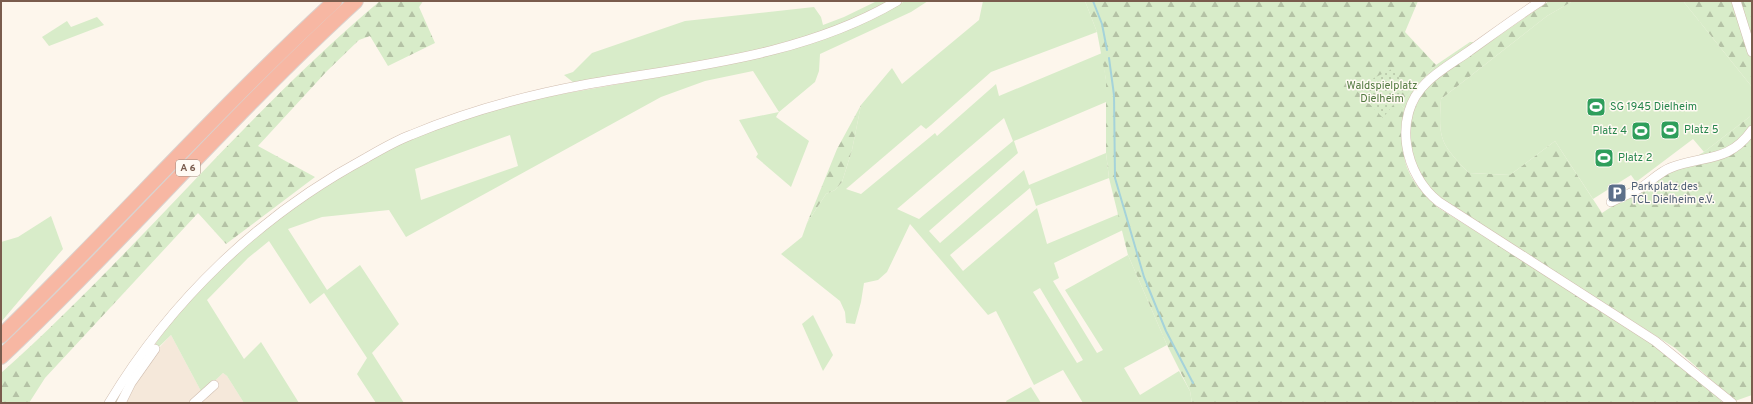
<svg xmlns="http://www.w3.org/2000/svg" width="1753" height="404" font-family="Overpass,sans-serif">
<defs>
<pattern id="forest-firs" width="22" height="20" patternUnits="userSpaceOnUse"><rect width="22" height="20" fill="#d8ecc9"/><path d="M5 1l3.5 6h-7zM16 11l3.5 6h-7z" fill="#b4c2a5"/></pattern>
<pattern id="park-dots" width="8" height="8" patternUnits="userSpaceOnUse"><rect width="8" height="8" fill="#d8ecc9"/><path d="M2 2h.1M6 6h.1" fill="none" stroke="#b4c2a5" stroke-width="1.8" stroke-linecap="round"/></pattern>
</defs>
<rect width="100%" height="100%" fill="#fdf6ec"/>
<path fill="#f5e8da" d="M 171,335 L 202,393 L 223,373 L 227,376 L 244,403 L 118,403 L 121,393 L 132,377 Z"/>
<g fill="#d8ecc9" fill-rule="evenodd">
<path d="M 877,1 L 889,1 C 868,12 848,22 826,30 C 745,59 658,69 574,83 L 564,75 L 573,72 L 592,53 L 685,21 L 814,7 L 821,17 L 823,25 L 844,17 Z"/>
<path d="M 905,1 L 928,1 L 911,12 L 820,54 L 819,71 L 815,82 L 779,112 L 776,117 L 809,141 L 791,187 L 756,157 L 758,154 L 739,120 L 779,112 L 753,71 L 705,81 L 661,97 L 406,237 L 389,210 L 322,217 L 288,229 L 327,290 L 360,265 L 399,324 L 372,353 L 404,403 L 376,403 L 357,374 L 367,358 L 324,293 L 310,304 L 269,241 L 248,258 L 207,300 L 244,359 L 261,342 L 299,403 L 244,403 L 227,376 L 223,373 L 202,393 L 171,335 C 151,355 127,375 118,403 L 112,403 L 178,313 L 248,242 L 284,214 L 343,173 L 414,137 L 511,103 L 693,71 L 891,9 ZM 510,135 L 518,166 L 421,200 L 415,169 Z"/>
<path d="M 983,1 L 1085,1 L 1097,32 L 991,72 L 931,125 L 926,129 L 921,125 L 846,189 L 861,194 L 935,133 L 937,136 L 996,84 L 999,96 L 1102,53 L 1106,80 L 1106,102 L 1014,141 L 1018,153 L 929,231 L 940,243 L 1024,170 L 1029,185 L 1106,153 L 1109,178 L 1036,206 L 1030,188 L 950,255 L 963,271 L 1037,208 L 1047,244 L 1119,214 L 1123,230 L 1054,263 L 1059,278 L 1053,281 L 1097,353 L 1103,350 L 1065,290 L 1128,255 L 1167,345 L 1124,368 L 1140,395 L 1179,371 L 1190,391 L 1192,403 L 1083,403 L 1063,370 L 1034,385 L 996,311 L 988,315 L 910,224 L 887,272 L 878,280 L 864,283 L 861,302 L 855,324 L 846,323 L 845,312 L 840,301 L 781,254 L 802,237 L 807,223 L 826,194 L 835,190 L 842,182 L 852,150 L 861,105 L 892,68 L 902,84 L 979,20 ZM 1004,118 L 1013,141 L 919,219 L 897,209 ZM 1040,288 L 1083,360 L 1077,363 L 1033,292 Z"/>
<path d="M 1573,1 L 1683,1 L 1752,87 L 1752,115 L 1704,152 L 1693,139 L 1636,182 L 1631,175 L 1593,199 L 1555,141 L 1510,175 L 1469,173 C 1441,144 1438,140 1441,99 L 1547,16 Z"/>
<path d="M 97,17 L 104,25 L 49,46 L 42,37 L 67,21 L 71,27 Z"/>
<path d="M 1470,42 L 1478,42 L 1406,111 L 1400,103 L 1436,65 Z"/>
<path d="M 51,216 L 63,249 L 1,322 L 1,242 L 18,237 Z"/>
<path d="M 813,315 L 833,355 L 823,371 L 802,324 Z"/>
<path d="M 1031,387 L 1041,403 L 1007,403 L 1006,401 Z"/>
</g>
<g fill="url(#forest-firs)">
<path d="M 380,1 L 423,1 L 419,7 L 435,43 L 388,66 L 370,36 L 359,40 L 327,71 L 258,146 L 315,177 L 226,244 L 198,213 L 45,378 L 29,403 L 1,403 L 1,373 C 134,255 244,115 380,1 Z"/>
<path d="M 1085,1 L 1418,1 L 1405,32 L 1436,65 L 1400,103 L 1406,111 C 1399,155 1402,175 1437,207 L 1640,334 L 1710,389 L 1723,403 L 1192,403 L 1190,391 L 1167,345 L 1128,255 L 1109,178 L 1106,153 L 1106,80 L 1097,32 Z"/>
<path d="M 1549,1 L 1573,1 L 1547,16 L 1441,99 C 1438,140 1441,144 1469,173 L 1510,175 L 1555,141 L 1602,213 L 1640,188 L 1704,152 L 1752,115 L 1752,395 L 1735,401 L 1675,348 L 1442,200 C 1438,196 1433,192 1429,187 C 1412,168 1403,133 1414,109 C 1419,96 1428,87 1438,78 Z"/>
<path d="M 1683,1 L 1752,1 L 1752,87 Z"/>
<path d="M 861,105 L 852,150 L 842,182 L 835,190 L 826,194 L 807,223 L 837,149 Z"/>
</g>
<path fill="url(#park-dots)" d="M 1392,69 L 1407,87 L 1383,118 L 1354,88 Z"/>
<g fill="none" stroke-linecap="round" stroke-linejoin="round">
<g stroke="#a5d3da" stroke-width="2">
<path d="M 1093,1 L 1102,24 L 1107,50"/>
<path d="M 1109,58 L 1114,95 L 1115,178 L 1144,277 L 1166,331 L 1193,383"/>
</g>
<defs>
<g id="minor">
<path d="M 1541,1 C 1516,17 1492,35 1468,52 C 1454,62 1438,71 1426,83 C 1392,116 1404,175 1439,202 L 1655,341 L 1732,403"/>
<path d="M 1736,1 L 1752,52"/>
<path d="M 1611,202 C 1621,197 1632,193 1642,187 C 1651,181 1660,172 1670,168 C 1703,155 1729,163 1752,130"/>
<path d="M 109,403 C 171,300 260,215 366,158 C 380,150 395,141 411,135 C 466,112 524,96 583,85 C 689,66 802,57 897,1"/>
<path d="M 121,403 L 131,383 L 155,349"/>
<path d="M 194,403 L 214,385"/>
</g>
<g id="highway">
<path d="M 1,336 C 114,226 219,108 335,1"/>
<path d="M 1,357 C 123,242 232,114 356,1"/>
</g>
</defs>
<use href="#minor" stroke="#d1beb0" stroke-width="10"/>
<use href="#highway" stroke="#dad1cd" stroke-width="16"/>
<use href="#minor" stroke="#fff" stroke-width="9"/>
<use href="#highway" stroke="#f7b7a3" stroke-width="14"/>
</g>
<defs>
<symbol id="stadium-square" viewBox="-11 -11 22 22"><rect x="-9" y="-9" width="18" height="18" rx="4" fill="#2e9e5b" stroke="#fffaf3"/><path d="M0-5a6.5 5 0 1 0 0 10a6.5 5 0 1 0 0-10ZM-3.5-1.8h7v3.6h-7Z" fill="#fff"/></symbol>
<symbol id="parking-square" viewBox="-11 -11 22 22"><rect x="-9" y="-9" width="18" height="18" rx="4" fill="#5c6f8a" stroke="#fffaf3"/><path d="M-3.5-5.5H1a3.5 3.5 0 0 1 0 7H-1V5.5H-3.5ZM-1-3.4V-.6H.8a1.4 1.4 0 0 0 0-2.8Z" fill="#fff"/></symbol>
</defs>
<g fill-rule="evenodd">
<use href="#stadium-square" x="1585" y="96" width="22" height="22"/>
<use href="#stadium-square" x="1659" y="119" width="22" height="22"/>
<use href="#stadium-square" x="1630" y="120" width="22" height="22"/>
<use href="#stadium-square" x="1593" y="147" width="22" height="22"/>
<use href="#parking-square" x="1606" y="182" width="22" height="22"/>
</g>
<g text-anchor="middle" dominant-baseline="central" stroke-width="3" stroke-linejoin="round" paint-order="stroke">
<rect fill="#fffaf3" stroke="#a28b7f" stroke-width="1" x="176" y="160" width="24" height="16" rx="3"/>
<g font-size="10" font-weight="bold" fill="#7a5c4d">
<text x="188" y="168">A 6</text>
</g>
<g font-size="11" fill="#537a41" stroke="#fffaf3">
<text x="1382" y="86">Waldspielplatz<tspan x="1382" dy="13">Dielheim</tspan></text>
</g>
<g font-size="11" fill="#27864d" stroke="#fffaf3" text-anchor="start">
<text x="1610" y="107">SG 1945 Dielheim</text>
<text x="1684" y="130">Platz 5</text>
<text x="1627" y="131" text-anchor="end">Platz 4</text>
<text x="1618" y="158">Platz 2</text>
</g>
<g font-size="11" fill="#4e5e75" stroke="#fffaf3" text-anchor="start">
<text x="1631" y="187">Parkplatz des<tspan x="1631" dy="13">TCL Dielheim e.V.</tspan></text>
</g>
</g>
<rect width="1753" height="404" fill="none" stroke="#7a5c4d" stroke-width="4"/>
</svg>
